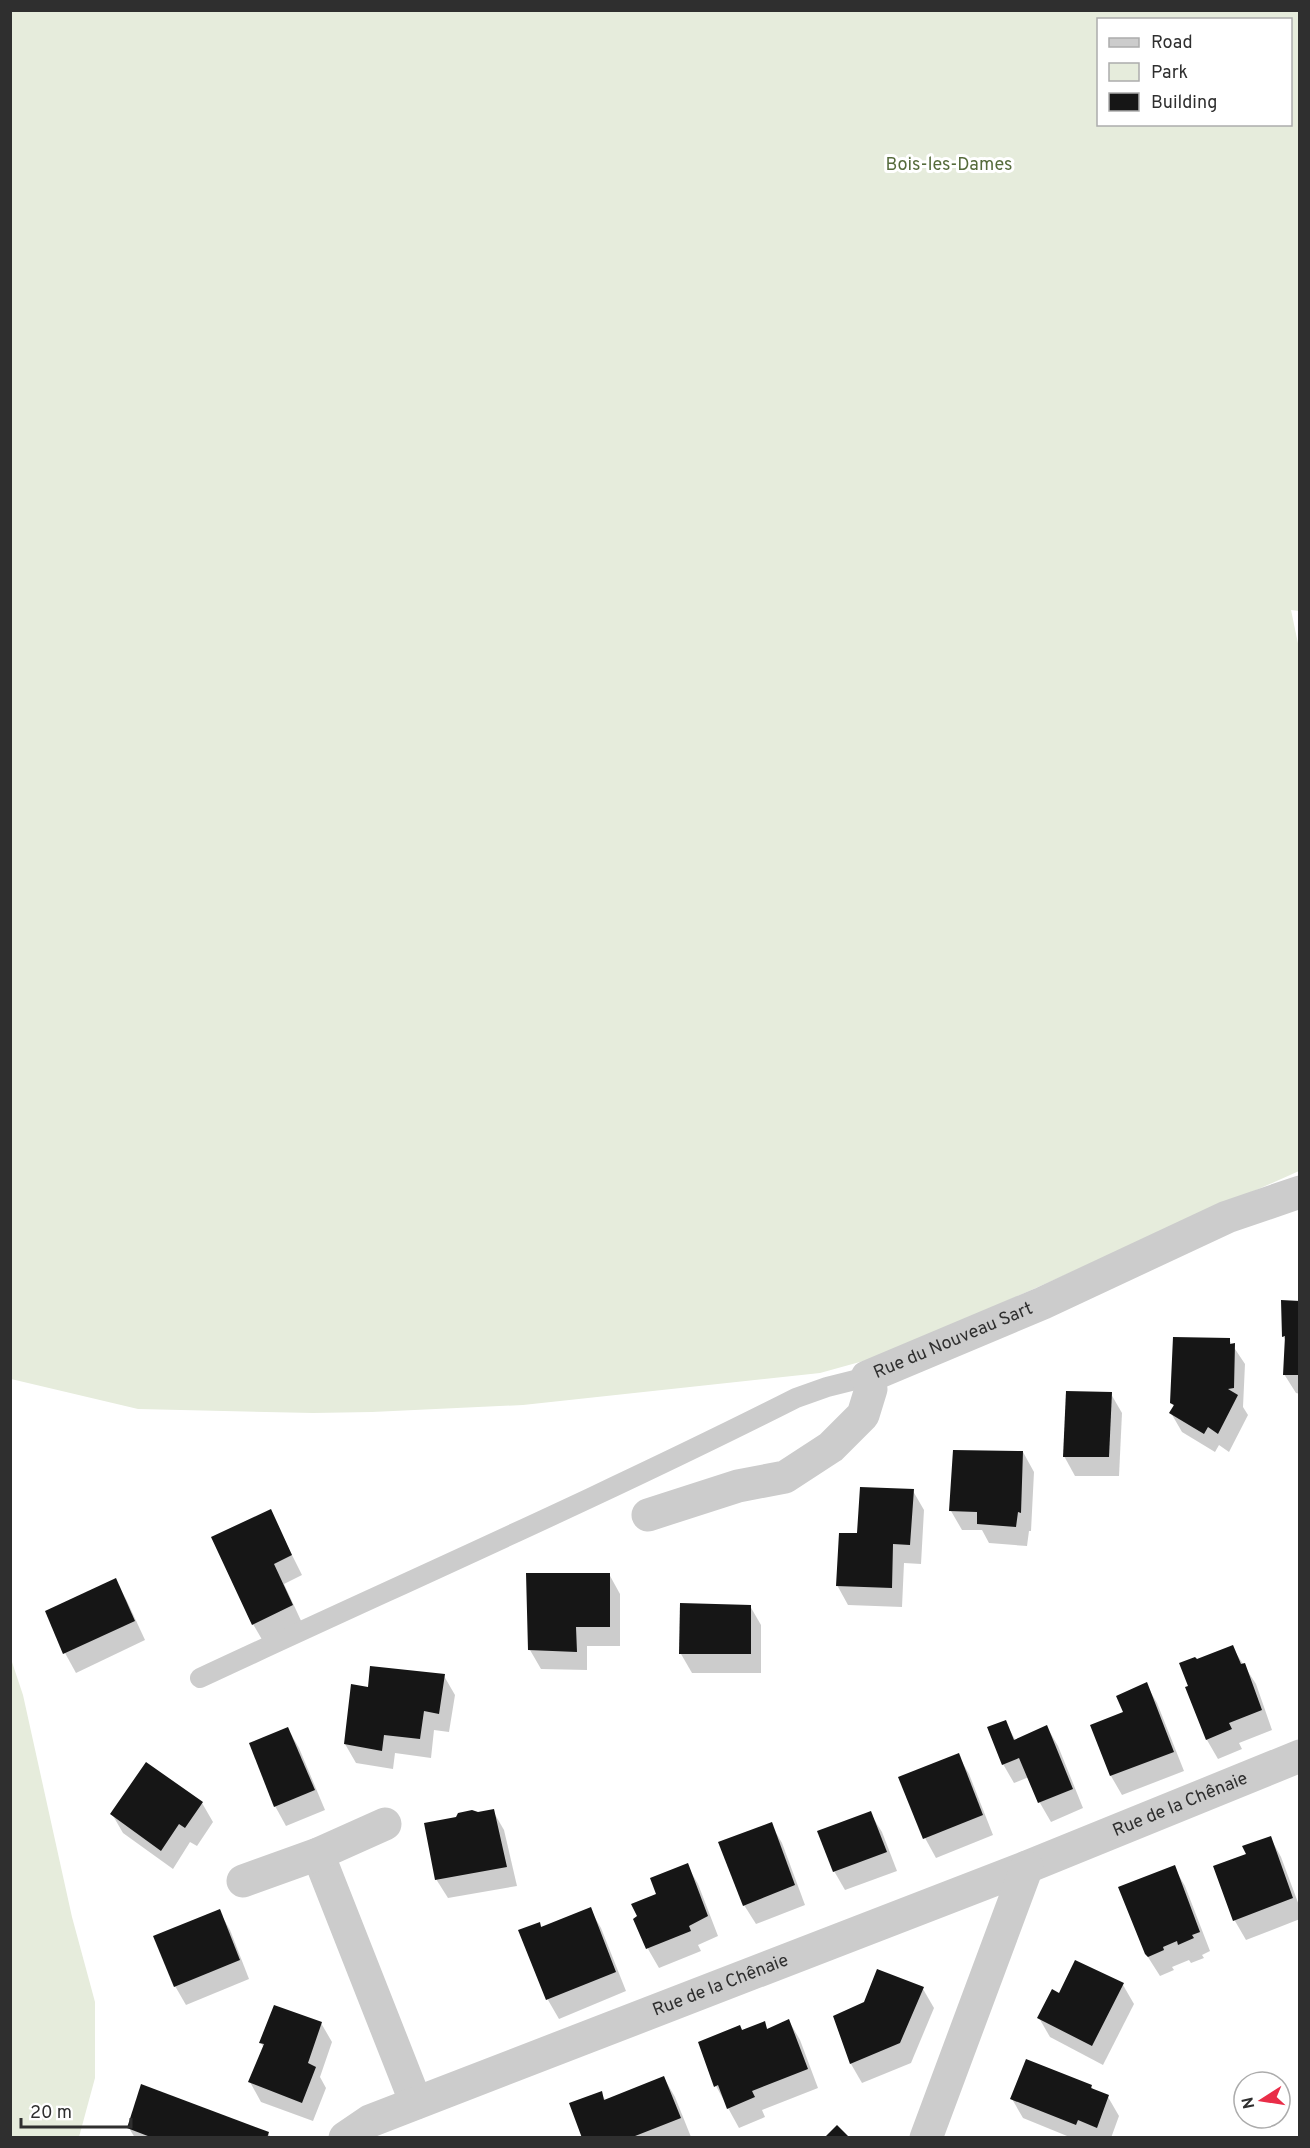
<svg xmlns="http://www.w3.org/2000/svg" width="1310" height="2148" font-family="Overpass,sans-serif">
<rect width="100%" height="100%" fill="#fff"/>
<g fill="#e6ecdc" fill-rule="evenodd">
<path d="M 11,11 L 1299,11 L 1299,611 L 1291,610 L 1300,653 L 1299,1171 L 885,1355 L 820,1373 L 523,1405 L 372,1412 L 313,1413 L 138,1409 L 11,1379 ZM 1098,20 L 1290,20 L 1290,124 L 1098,124 Z"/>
<path d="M 11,1659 L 23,1695 L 72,1917 L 95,2002 L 95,2078 L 79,2137 L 11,2137 Z"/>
</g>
<g fill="#0003">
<path d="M 1300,1302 L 1300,1394 L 1296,1393 L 1284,1374 L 1286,1341 L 1283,1336 Z"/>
<path d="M 1229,1340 L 1245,1364 L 1243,1407 L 1248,1415 L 1229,1452 L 1219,1445 L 1215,1452 L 1182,1432 L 1171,1413 L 1174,1407 L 1172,1403 Z"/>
<path d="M 1111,1394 L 1122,1413 L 1119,1476 L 1075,1476 L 1064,1456 Z"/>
<path d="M 1023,1452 L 1034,1472 L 1031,1531 L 1029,1531 L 1027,1546 L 989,1543 L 982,1530 L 962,1530 L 951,1511 Z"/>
<path d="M 913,1491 L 924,1510 L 921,1564 L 904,1563 L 902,1607 L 848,1605 L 837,1585 L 859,1535 Z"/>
<path d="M 270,1511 L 302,1575 L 284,1584 L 303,1625 L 264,1643 L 253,1624 Z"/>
<path d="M 609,1574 L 620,1594 L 620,1646 L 587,1646 L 587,1670 L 541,1669 L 530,1650 Z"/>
<path d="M 115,1580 L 126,1599 L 145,1640 L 76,1673 L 65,1653 L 47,1612 Z"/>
<path d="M 750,1606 L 761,1625 L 761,1673 L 692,1673 L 681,1654 Z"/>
<path d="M 1232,1647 L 1256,1684 L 1272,1730 L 1239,1743 L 1242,1749 L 1218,1759 L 1207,1740 L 1187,1688 L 1190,1686 L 1197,1661 Z"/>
<path d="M 444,1676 L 455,1695 L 449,1732 L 434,1730 L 431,1758 L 395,1753 L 393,1769 L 356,1763 L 345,1744 L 369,1689 Z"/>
<path d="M 1146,1684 L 1157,1703 L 1184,1771 L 1122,1795 L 1111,1776 L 1092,1726 L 1125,1713 Z"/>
<path d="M 1005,1722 L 1016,1741 L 1047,1727 L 1058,1746 L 1083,1808 L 1051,1822 L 1040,1803 L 1029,1777 L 1014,1783 L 1003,1764 Z"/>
<path d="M 288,1729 L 299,1748 L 325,1810 L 286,1826 L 275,1806 L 251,1744 Z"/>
<path d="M 958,1755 L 969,1774 L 993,1835 L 936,1858 L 925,1838 L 900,1778 Z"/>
<path d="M 202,1803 L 213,1822 L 197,1846 L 190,1842 L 173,1869 L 123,1833 L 112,1814 Z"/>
<path d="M 493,1811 L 504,1830 L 517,1886 L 448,1898 L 436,1879 L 477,1814 Z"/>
<path d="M 870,1813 L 882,1832 L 897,1871 L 845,1890 L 834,1871 Z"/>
<path d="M 771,1824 L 782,1843 L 805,1905 L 756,1924 L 744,1905 Z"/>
<path d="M 1270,1837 L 1281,1857 L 1300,1908 L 1300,1919 L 1246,1940 L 1235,1921 L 1215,1867 L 1248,1855 Z"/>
<path d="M 687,1865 L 698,1884 L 718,1936 L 698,1945 L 701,1951 L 659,1968 L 648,1949 L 635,1919 Z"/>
<path d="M 1174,1867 L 1185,1886 L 1210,1951 L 1202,1955 L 1204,1958 L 1191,1963 L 1189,1960 L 1172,1967 L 1174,1970 L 1160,1976 L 1146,1954 Z"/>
<path d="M 590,1909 L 601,1928 L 626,1991 L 559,2019 L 548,2000 L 520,1931 L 540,1924 L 542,1928 Z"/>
<path d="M 219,1911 L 230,1930 L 249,1979 L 186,2005 L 175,1986 Z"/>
<path d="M 1123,1985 L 1134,2004 L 1103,2065 L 1050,2037 L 1039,2018 L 1060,1995 Z"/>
<path d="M 923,1989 L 934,2008 L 911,2063 L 862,2083 L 851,2064 L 835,2016 Z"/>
<path d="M 789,2021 L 800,2040 L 818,2088 L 762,2110 L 765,2117 L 739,2128 L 716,2086 L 700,2043 L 742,2032 L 764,2023 L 768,2030 Z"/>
<path d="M 321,2023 L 332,2042 L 320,2077 L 326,2088 L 313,2121 L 261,2102 L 250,2082 L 264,2048 L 261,2043 Z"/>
<path d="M 664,2078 L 675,2097 L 691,2137 L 583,2138 L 601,2093 L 606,2101 Z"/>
<path d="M 1091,2086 L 1094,2091 L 1108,2097 L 1119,2116 L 1111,2138 L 1072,2138 L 1023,2118 L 1012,2099 Z"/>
<path d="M 129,2128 L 268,2133 L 271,2138 L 135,2138 Z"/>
</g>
<g fill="#161616">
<path d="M 1281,1300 L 1300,1301 L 1300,1375 L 1283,1375 L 1285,1336 L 1282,1337 Z"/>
<path d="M 1173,1337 L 1230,1338 L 1230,1344 L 1235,1343 L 1234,1388 L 1228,1389 L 1238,1395 L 1218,1434 L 1208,1427 L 1204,1434 L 1169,1413 L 1174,1405 L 1170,1403 Z"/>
<path d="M 1066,1391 L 1112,1392 L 1109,1457 L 1063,1457 Z"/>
<path d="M 953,1450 L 1023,1451 L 1021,1513 L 1018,1512 L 1016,1527 L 977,1524 L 977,1512 L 949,1511 Z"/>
<path d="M 860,1487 L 914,1489 L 910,1545 L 893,1544 L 892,1588 L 836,1586 L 839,1533 L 857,1533 Z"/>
<path d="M 271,1509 L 292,1555 L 274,1564 L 293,1605 L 252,1625 L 211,1537 Z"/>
<path d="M 526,1573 L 610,1573 L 610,1627 L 576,1627 L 577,1652 L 528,1650 Z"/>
<path d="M 116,1578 L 135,1621 L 63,1654 L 45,1611 Z"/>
<path d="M 680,1603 L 751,1605 L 751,1654 L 679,1654 Z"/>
<path d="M 1233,1645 L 1241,1664 L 1245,1663 L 1262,1710 L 1229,1723 L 1232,1729 L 1206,1740 L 1185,1687 L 1188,1686 L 1179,1663 L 1195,1657 L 1197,1659 Z"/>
<path d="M 370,1666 L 445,1674 L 439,1714 L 424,1711 L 420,1739 L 384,1735 L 382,1751 L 344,1744 L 351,1684 L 368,1687 Z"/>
<path d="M 1147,1682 L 1174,1752 L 1110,1776 L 1090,1725 L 1123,1712 L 1116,1696 Z"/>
<path d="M 1006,1720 L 1014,1740 L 1047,1725 L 1073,1789 L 1038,1803 L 1019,1758 L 1002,1765 L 987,1727 Z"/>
<path d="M 288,1727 L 315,1790 L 274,1807 L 249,1743 Z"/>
<path d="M 959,1753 L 983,1815 L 923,1839 L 898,1777 Z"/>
<path d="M 146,1762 L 203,1802 L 185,1828 L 179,1824 L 161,1851 L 110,1814 Z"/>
<path d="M 494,1809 L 507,1867 L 435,1880 L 424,1823 L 456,1817 L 458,1813 L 472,1810 L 478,1812 Z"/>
<path d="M 871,1811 L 887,1852 L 833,1872 L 817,1831 Z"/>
<path d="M 772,1822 L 795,1885 L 743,1906 L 718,1842 Z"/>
<path d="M 1271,1836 L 1293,1898 L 1233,1921 L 1213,1866 L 1246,1854 L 1242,1846 Z"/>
<path d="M 688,1863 L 708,1916 L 689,1926 L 691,1931 L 646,1949 L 633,1919 L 637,1916 L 631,1904 L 656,1894 L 650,1878 Z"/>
<path d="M 1175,1865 L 1200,1932 L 1192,1935 L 1194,1938 L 1178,1945 L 1177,1941 L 1163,1947 L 1164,1950 L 1148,1957 L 1145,1954 L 1118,1887 Z"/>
<path d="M 591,1907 L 616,1972 L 546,2000 L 518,1930 L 540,1922 L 541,1927 Z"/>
<path d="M 220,1909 L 240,1960 L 174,1987 L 153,1936 Z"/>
<path d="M 1075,1960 L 1124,1983 L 1092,2046 L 1037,2018 L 1052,1989 L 1059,1993 Z"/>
<path d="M 877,1969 L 924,1987 L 900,2043 L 850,2064 L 833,2016 L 864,2002 Z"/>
<path d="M 274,2005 L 322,2022 L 308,2063 L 316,2067 L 302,2103 L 248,2082 L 264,2044 L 259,2043 Z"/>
<path d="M 789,2019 L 808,2069 L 752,2091 L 755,2097 L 727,2109 L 718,2085 L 714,2087 L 698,2042 L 740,2025 L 742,2030 L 765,2021 L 767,2029 Z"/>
<path d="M 1026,2059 L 1092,2085 L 1091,2088 L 1109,2095 L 1097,2128 L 1078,2120 L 1076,2125 L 1010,2099 Z"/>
<path d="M 664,2076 L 681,2118 L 630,2138 L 582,2138 L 569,2103 L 602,2091 L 604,2100 Z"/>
<path d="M 141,2084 L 269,2132 L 267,2138 L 153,2138 L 127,2128 Z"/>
<path d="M 837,2125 L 850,2138 L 824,2138 Z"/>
</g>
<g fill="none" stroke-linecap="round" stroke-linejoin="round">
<path stroke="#ccc" stroke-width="20" d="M 200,1678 C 399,1585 600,1497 796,1398 L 827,1387 L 867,1377"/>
<g stroke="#ccc" stroke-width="33">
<path id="s1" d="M 648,1515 L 738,1486 L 785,1477 L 831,1447 L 863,1415 L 871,1389 L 867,1377 L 1043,1303 L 1227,1217 L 1300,1192"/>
<path d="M 318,1854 L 416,2103"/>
<path d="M 243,1881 L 318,1854 L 385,1824"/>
<path id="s2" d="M 345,2138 L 370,2121 L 1027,1867 L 1300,1756"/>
<path d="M 926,2138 L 1027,1867"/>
</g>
</g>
<g text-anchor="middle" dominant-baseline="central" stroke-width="6" stroke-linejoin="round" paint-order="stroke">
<g font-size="18" fill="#556b3b" stroke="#fff">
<text x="949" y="165">Bois-les-Dames</text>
</g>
<g font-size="18" fill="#2f2f2f" stroke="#fff">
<text stroke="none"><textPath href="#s1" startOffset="376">Rue du Nouveau Sart</textPath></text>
<text stroke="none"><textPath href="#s2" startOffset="900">Rue de la Chênaie</textPath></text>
<text stroke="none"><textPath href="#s2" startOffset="406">Rue de la Chênaie</textPath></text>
</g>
</g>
<rect width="1310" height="2148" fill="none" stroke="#2f2f2f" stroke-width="24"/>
<rect x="1097" y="18" width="195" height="108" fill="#ffffff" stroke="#acacac" stroke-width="1.5"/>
<rect x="1109" y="38" width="30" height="9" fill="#cccccc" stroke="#acacac" stroke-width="1.5"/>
<text x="1151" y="48" font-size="18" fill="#2f2f2f">Road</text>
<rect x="1109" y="63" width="30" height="18" fill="#e6ecdc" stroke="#acacac" stroke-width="1.5"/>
<text x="1151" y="78" font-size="18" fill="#2f2f2f">Park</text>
<rect x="1109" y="93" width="30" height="18" fill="#161616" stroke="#acacac" stroke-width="1.5"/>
<text x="1151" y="108" font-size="18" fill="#2f2f2f">Building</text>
<g transform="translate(1262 2100) rotate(258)"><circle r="28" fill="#ffffff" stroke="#acacac" stroke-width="1.5"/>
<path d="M0-4.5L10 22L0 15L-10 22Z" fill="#e92d48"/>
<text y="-9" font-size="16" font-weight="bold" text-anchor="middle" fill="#2f2f2f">N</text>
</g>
<path d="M21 2118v9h110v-9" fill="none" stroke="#2f2f2f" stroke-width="3"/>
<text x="30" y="2118" font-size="18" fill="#2f2f2f" stroke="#ffffff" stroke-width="4.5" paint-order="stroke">20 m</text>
</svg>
